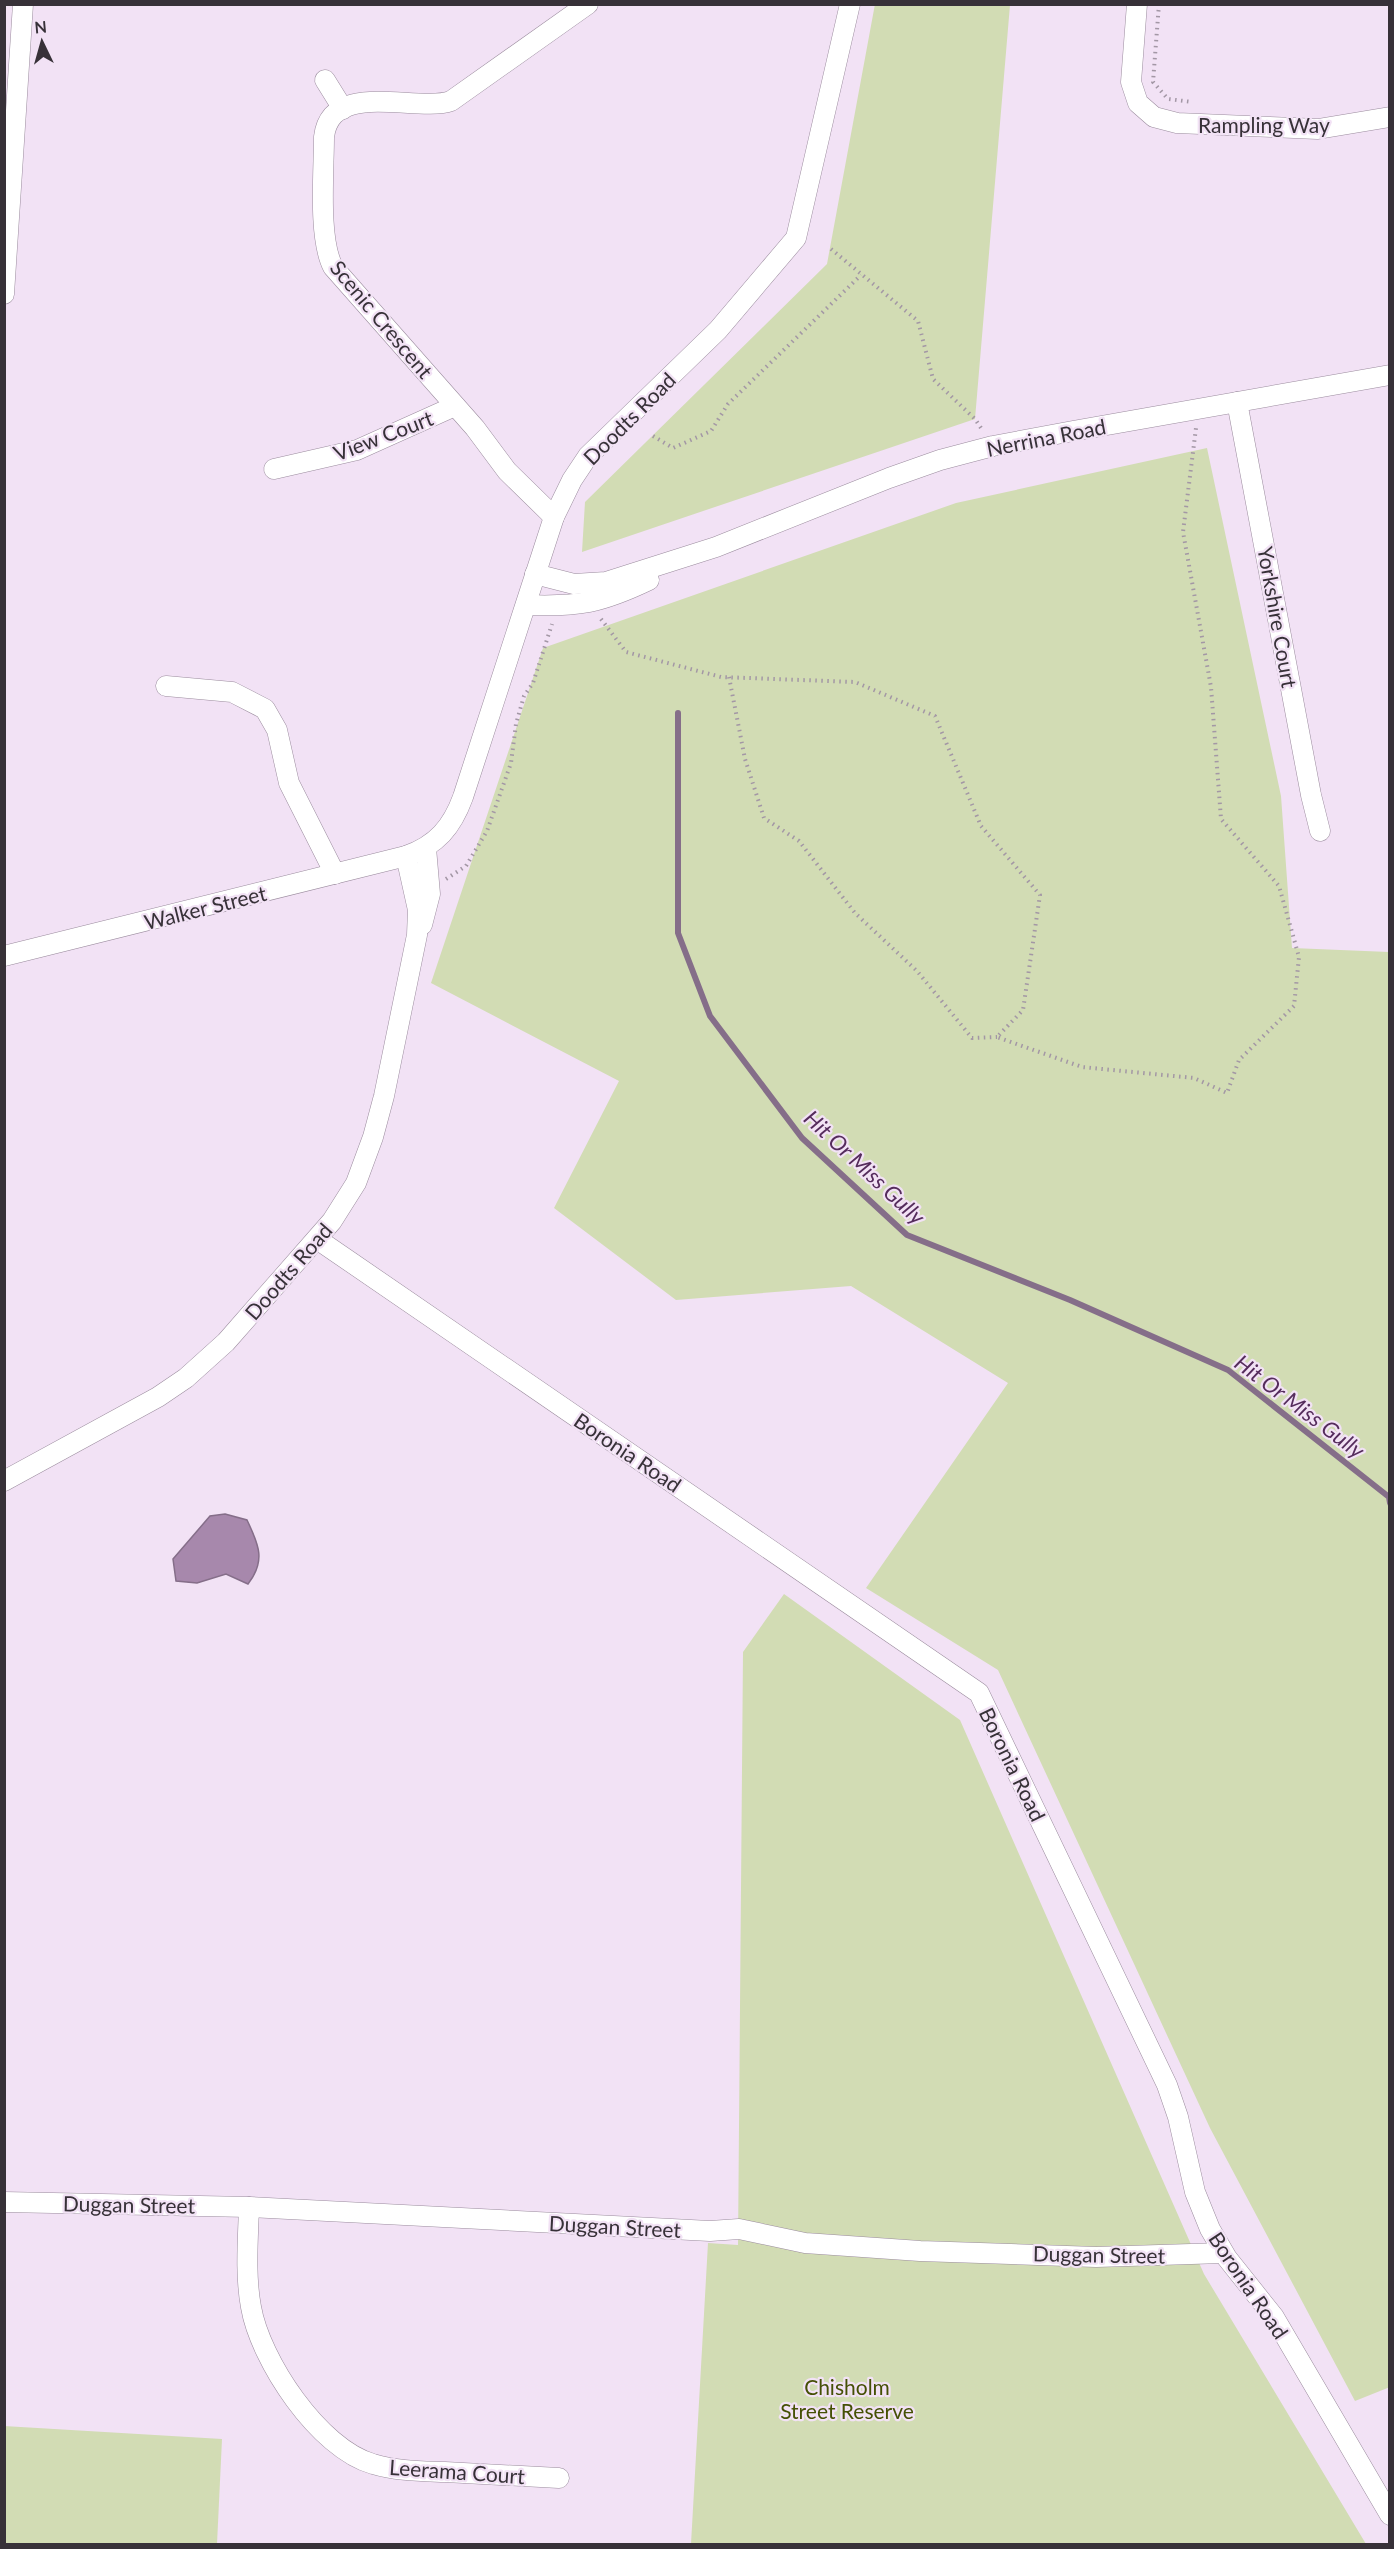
<svg xmlns="http://www.w3.org/2000/svg" width="1394" height="2549" font-family="Lato,sans-serif">
<rect width="100%" height="100%" fill="#f2e2f5"/>
<g fill="#d2dcb4">
<path d="M 875,4 L 1010,5 L 975,419 L 582,552 L 585,502 L 827,264 Z"/>
<path d="M 1207,448 L 1281,796 L 1292,948 L 1389,952 L 1390,2387 L 1355,2401 L 1210,2128 L 998,1670 L 866,1588 L 1008,1383 L 851,1286 L 676,1300 L 554,1208 L 619,1081 L 431,983 L 543,648 L 956,503 Z"/>
<path d="M 784,1594 L 960,1720 L 1204,2274 L 1366,2544 L 691,2544 L 708,2243 L 738,2245 L 743,1652 Z"/>
<path d="M 4,2426 L 222,2439 L 217,2544 L 5,2544 Z"/>
</g>
<path fill="#a788ac" stroke="#856e89" stroke-width="1.5" d="M 225,1514 L 247,1520 C 259,1545 266,1561 248,1584 L 226,1574 L 197,1583 L 176,1581 L 173,1559 L 210,1516 Z"/>
<g fill="none" stroke-linecap="round" stroke-linejoin="round">
<path stroke="#856e89" stroke-width="6" d="M 678,713 L 678,933 L 710,1016 L 802,1138 L 907,1235 L 1070,1300 L 1228,1370 L 1389,1497 L 1390,1503"/>
<defs>
<g id="minor">
<path d="M 1137,4 L 1131,82 L 1138,103 L 1154,117 L 1177,123 L 1318,129 L 1390,117"/>
<path d="M 325,80 L 343,109"/>
<path d="M 4,294 L 23,4"/>
<path d="M 1237,402 L 1311,795 L 1320,831"/>
<path d="M 274,469 L 357,450 L 455,406"/>
<path d="M 554,517 L 507,471 L 475,428 L 333,267 C 318,238 324,172 324,137 C 331,79 416,113 451,101 L 588,4"/>
<path d="M 535,574 L 574,584 L 606,582 L 716,547 L 889,478 L 940,460 L 993,446 L 1073,431 L 1390,375"/>
<path d="M 526,605 C 579,607 601,603 649,580"/>
<path d="M 166,686 L 232,692 L 265,709 L 277,730 L 289,783 L 335,874"/>
<path d="M 422,925 L 430,894 L 426,848"/>
<path d="M 4,956 L 406,856 C 437,845 452,827 463,797 L 554,517 L 572,480 L 588,456 L 718,330 L 796,238 L 850,4"/>
<path d="M 317,1239 L 979,1693 L 1167,2085 L 1178,2117 L 1195,2192 L 1210,2229 L 1227,2258 L 1274,2317 L 1390,2515"/>
<path d="M 4,1481 L 158,1397 L 186,1378 L 226,1342 L 332,1221 L 356,1183 L 373,1137 L 384,1096 L 417,935 L 418,910 L 406,856"/>
<path d="M 4,2202 L 249,2207 L 710,2231 L 739,2229 L 805,2243 L 920,2251 L 1096,2257 L 1223,2253"/>
<path d="M 249,2207 C 248,2239 245,2275 251,2307 C 260,2360 319,2449 373,2464 C 396,2471 421,2471 445,2472 C 483,2474 521,2476 559,2478"/>
</g>
</defs>
<use href="#minor" stroke="#9b8c9e" stroke-width="21"/>
<g stroke="#a397a5" stroke-width="4" stroke-dasharray="1.5 4.5" stroke-linecap="butt">
<path d="M 1159,4 L 1153,82 L 1168,99 L 1192,102"/>
<path d="M 831,249 L 918,321 L 933,379 L 975,419 L 983,431"/>
<path d="M 653,436 L 673,448 L 711,431 L 728,404 L 861,275"/>
<path d="M 601,619 L 626,652 L 721,677 L 855,682 L 935,716 L 981,826 L 1040,895 L 1023,1010 L 997,1037 L 1082,1067 L 1194,1078 L 1227,1093 L 1239,1060 L 1294,1006 L 1299,957 L 1279,886 L 1221,819 L 1211,687 L 1183,532 L 1196,428"/>
<path d="M 729,677 L 745,759 L 764,818 L 799,841 L 855,913 L 917,971 L 972,1038 L 997,1037"/>
<path d="M 446,879 L 466,866 L 487,831 L 511,763 L 516,724 L 524,696 L 533,683 L 552,624"/>
</g>
<use href="#minor" stroke="#fff" stroke-width="20"/>
</g>
<g text-anchor="middle" dominant-baseline="central" stroke-width="4.5" stroke-linejoin="round" paint-order="stroke">
<g font-size="21" fill="#373138" stroke="#f2e2f5">
<text x="1264" y="124">Rampling Way</text>
<text transform="translate(382 319) rotate(50)">Scenic Crescent</text>
<text transform="translate(629 418) rotate(-45)">Doodts Road</text>
<text transform="translate(383 435) rotate(-21)">View Court</text>
<text transform="translate(1046 437) rotate(-11)">Nerrina Road</text>
<text transform="translate(1278 617) rotate(80)">Yorkshire Court</text>
<text transform="translate(205 907) rotate(-14)">Walker Street</text>
<text transform="translate(288 1271) rotate(-49)">Doodts Road</text>
<text transform="translate(628 1452) rotate(34)">Boronia Road</text>
<text transform="translate(1013 1764) rotate(64)">Boronia Road</text>
<text transform="translate(129 2204) rotate(1)">Duggan Street</text>
<text transform="translate(615 2226) rotate(3)">Duggan Street</text>
<text transform="translate(1099 2254) rotate(1)">Duggan Street</text>
<text transform="translate(1249 2285) rotate(56)">Boronia Road</text>
<text transform="translate(457 2471) rotate(4)">Leerama Court</text>
</g>
<g font-size="21" fill="#455005" stroke="#f2e2f5">
<text x="847" y="2386">Chisholm<tspan x="847" dy="24">Street Reserve</tspan></text>
</g>
<g font-size="22" font-style="italic" fill="#552c5c" stroke="#f2e2f5">
<text transform="translate(865 1167) rotate(43)">Hit Or Miss Gully</text>
<text transform="translate(1300 1406) rotate(37)">Hit Or Miss Gully</text>
</g>
</g>
<rect width="1394" height="2549" fill="none" stroke="#373138" stroke-width="12"/>
<g transform="translate(42 42) rotate(355)" stroke="#f2e2f5" stroke-width="4.5" paint-order="stroke">
<path d="M0-4.5L10 22L0 15L-10 22Z" fill="#373138"/>
<text y="-9" font-size="16" font-weight="bold" text-anchor="middle" fill="#373138">N</text>
</g>
</svg>
